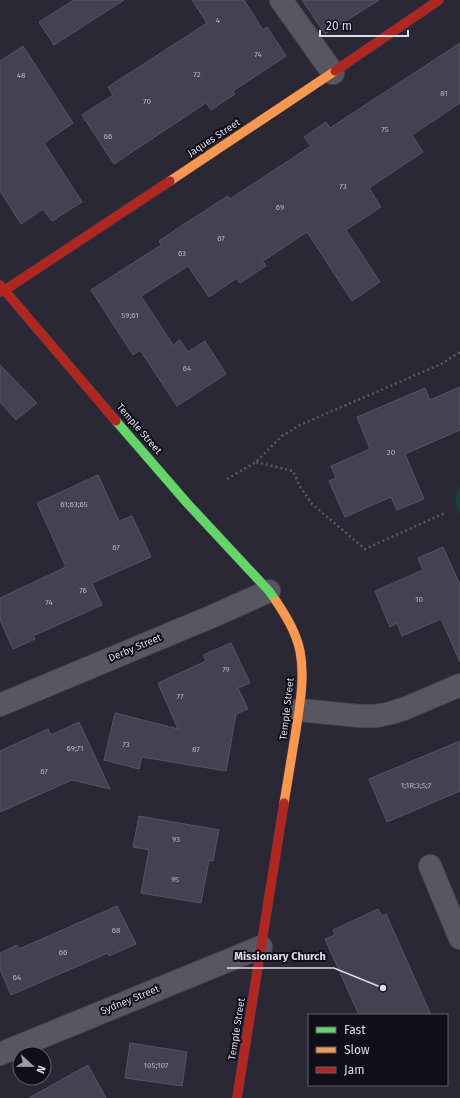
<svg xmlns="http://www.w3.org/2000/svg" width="460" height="1098" font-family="'Fira Sans',sans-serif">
<rect width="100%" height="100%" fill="#2a2835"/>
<path fill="#0b4734" d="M 460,485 L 460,514 C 454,505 455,494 460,485 Z"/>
<g fill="#444252" stroke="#575560">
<path d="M 74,0 L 124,0 L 54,45 L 39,22 Z"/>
<path d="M 192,0 L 244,0 L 263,30 L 267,27 L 286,56 L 233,91 L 235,94 L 211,110 L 206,103 L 114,164 L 82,115 L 113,95 L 108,87 L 207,23 Z"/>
<path d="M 302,0 L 379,0 L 325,34 Z"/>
<path d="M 460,43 L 460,103 L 412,135 L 423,152 L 369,188 L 381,207 L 346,230 L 380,282 L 352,301 L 307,232 L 263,261 L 266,266 L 240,283 L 237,278 L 209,297 L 188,266 L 141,296 L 173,345 L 180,340 L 188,352 L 205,341 L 226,374 L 177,406 L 140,350 L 133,355 L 91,290 L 161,245 L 159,241 L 184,224 L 228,196 L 230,199 L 311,146 L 304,137 L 326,122 L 330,128 Z"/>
<path d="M 23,46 L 73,123 L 44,143 L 82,202 L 52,221 L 43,209 L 21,224 L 0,191 L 0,61 Z"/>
<path d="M 0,365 L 37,403 L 16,420 L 0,402 Z"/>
<path d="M 460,387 L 460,430 L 405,454 L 424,499 L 397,510 L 391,497 L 345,517 L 329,481 L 336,478 L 331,466 L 370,449 L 357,417 L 425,388 L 430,400 Z"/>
<path d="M 98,475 L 119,521 L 132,516 L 151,557 L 92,583 L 102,605 L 33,636 L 35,639 L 13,649 L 0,620 L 0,598 L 66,567 L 37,503 Z"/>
<path d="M 443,547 L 460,585 L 460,662 L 441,619 L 402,636 L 397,623 L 390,627 L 375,591 L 423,570 L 418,558 Z"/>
<path d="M 231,643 L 250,683 L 238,688 L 248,709 L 236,714 L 226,771 L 142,757 L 139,769 L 104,760 L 115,713 L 178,729 L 158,683 L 206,661 L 203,655 Z"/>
<path d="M 79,722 L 110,789 L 72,780 L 0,812 L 0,751 L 48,729 L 51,735 Z"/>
<path d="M 460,741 L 460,791 L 387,822 L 369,779 Z"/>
<path d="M 139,816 L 219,830 L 213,861 L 209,860 L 201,903 L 141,893 L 149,850 L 133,847 Z"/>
<path d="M 117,906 L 136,944 L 109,956 L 108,953 L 11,995 L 0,969 L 0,953 L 17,945 L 19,949 Z"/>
<path d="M 378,909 L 382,916 L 386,914 L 431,1015 L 359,1015 L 325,939 L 335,935 L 333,930 Z"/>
<path d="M 130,1043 L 187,1052 L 182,1086 L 125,1078 Z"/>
<path d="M 88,1065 L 106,1098 L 29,1098 Z"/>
</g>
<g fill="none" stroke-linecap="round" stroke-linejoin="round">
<defs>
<g id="street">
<path d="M 281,0 L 333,73"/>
<path d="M 0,705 L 213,616 L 269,591"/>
<path d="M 299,710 L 360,716 L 376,716 L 391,713 L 406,708 L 460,685"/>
<path d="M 430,866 L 460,938"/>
<path d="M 0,1054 L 261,947"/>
</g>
<path id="fast" d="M 116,421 L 187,503 L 269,591 L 276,601"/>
<g id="slow">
<path d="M 170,181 L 335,71"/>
<path d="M 276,601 C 286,616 296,632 300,651 C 305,677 300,704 296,730 C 292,754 288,779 284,803"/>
</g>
<g id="jam">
<path d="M 335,71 L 439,0"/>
<path d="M 0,285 L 116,421"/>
<path d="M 0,292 L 5,290 L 170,181"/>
<path d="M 237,1098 L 284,803"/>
</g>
</defs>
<use href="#street" stroke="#484651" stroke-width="24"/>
<use href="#fast" stroke="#484651" stroke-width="10"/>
<use href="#slow" stroke="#484651" stroke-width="10"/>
<use href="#jam" stroke="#484651" stroke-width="10"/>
<g stroke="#5b5964" stroke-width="2.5" stroke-dasharray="2 3" stroke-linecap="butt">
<path d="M 256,462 L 293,471 L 299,485 L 312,504 L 365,549 L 445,513"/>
<path d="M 227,479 L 256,462 L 282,436 L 300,425 L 441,364 L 460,352"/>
</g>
<use href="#street" stroke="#575661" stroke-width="22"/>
<use href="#fast" stroke="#63d668" stroke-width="9"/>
<use href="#slow" stroke="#ff974d" stroke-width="9"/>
<use href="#jam" stroke="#b3261e" stroke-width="9"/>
</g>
<g text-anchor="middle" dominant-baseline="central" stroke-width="4" stroke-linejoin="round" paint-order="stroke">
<g font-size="8" fill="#b6b5c5">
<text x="218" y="20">4</text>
<text x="258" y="54">74</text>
<text x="197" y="74">72</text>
<text x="21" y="75">48</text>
<text x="444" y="93">81</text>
<text x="147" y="101">70</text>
<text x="385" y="129">75</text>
<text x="108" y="136">66</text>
<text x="343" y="186">73</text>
<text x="280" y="207">69</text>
<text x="221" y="238">67</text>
<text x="182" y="253">63</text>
<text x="130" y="315">59;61</text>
<text x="187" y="368">64</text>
<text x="391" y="452">20</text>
<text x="74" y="504">61;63;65</text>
<text x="116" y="547">67</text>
<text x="83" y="590">76</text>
<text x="419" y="599">10</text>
<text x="49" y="602">74</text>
<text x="226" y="669">79</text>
<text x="180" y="696">77</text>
<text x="126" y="744">73</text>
<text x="75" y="748">69;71</text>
<text x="196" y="749">87</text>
<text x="44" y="771">67</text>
<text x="416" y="785">1;1R;3;5;7</text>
<text x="176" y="839">93</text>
<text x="175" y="879">95</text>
<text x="116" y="930">68</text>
<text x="63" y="952">66</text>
<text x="17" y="977">64</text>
<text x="156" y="1065">105;107</text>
</g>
<g font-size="10" fill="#dcdbeb" stroke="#0f0e19">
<text transform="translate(214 138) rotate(-33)">Jaques Street</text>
<text transform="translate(139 429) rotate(49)">Temple Street</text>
<text transform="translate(135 648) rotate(-23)">Derby Street</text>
<text transform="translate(287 709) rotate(-83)">Temple Street</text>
<text transform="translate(130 1000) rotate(-22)">Sydney Street</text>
<text transform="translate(237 1029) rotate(-81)">Temple Street</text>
</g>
</g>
<path fill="none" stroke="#dcdbeb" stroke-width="1.5" d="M383 988L334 968H227"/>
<circle fill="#dcdbeb" stroke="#0f0e19" stroke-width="1.5" cx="383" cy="988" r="4"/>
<g font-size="11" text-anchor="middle" font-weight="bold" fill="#dcdbeb" stroke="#0f0e19" stroke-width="4" stroke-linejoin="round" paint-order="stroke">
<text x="280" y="960">Missionary Church</text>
</g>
<rect x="308" y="1014" width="140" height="72" fill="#0f0e19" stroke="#61606d"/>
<rect x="316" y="1027" width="20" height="6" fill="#63d668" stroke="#61606d"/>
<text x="344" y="1034" font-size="12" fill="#dcdbeb">Fast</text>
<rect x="316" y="1047" width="20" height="6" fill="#ff974d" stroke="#61606d"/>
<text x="344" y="1054" font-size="12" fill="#dcdbeb">Slow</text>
<rect x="316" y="1067" width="20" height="6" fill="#b3261e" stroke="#61606d"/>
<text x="344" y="1074" font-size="12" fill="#dcdbeb">Jam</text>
<g transform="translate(32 1066) rotate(112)"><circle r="19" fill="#0f0e19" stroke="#61606d"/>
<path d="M0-3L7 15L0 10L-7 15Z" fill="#9e9cab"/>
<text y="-6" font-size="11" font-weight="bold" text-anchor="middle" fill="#dcdbeb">N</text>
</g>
<path d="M320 30v6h88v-6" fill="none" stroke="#dcdbeb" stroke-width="2"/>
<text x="326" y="30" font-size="12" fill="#dcdbeb" stroke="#0f0e19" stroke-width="3" paint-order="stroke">20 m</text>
</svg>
